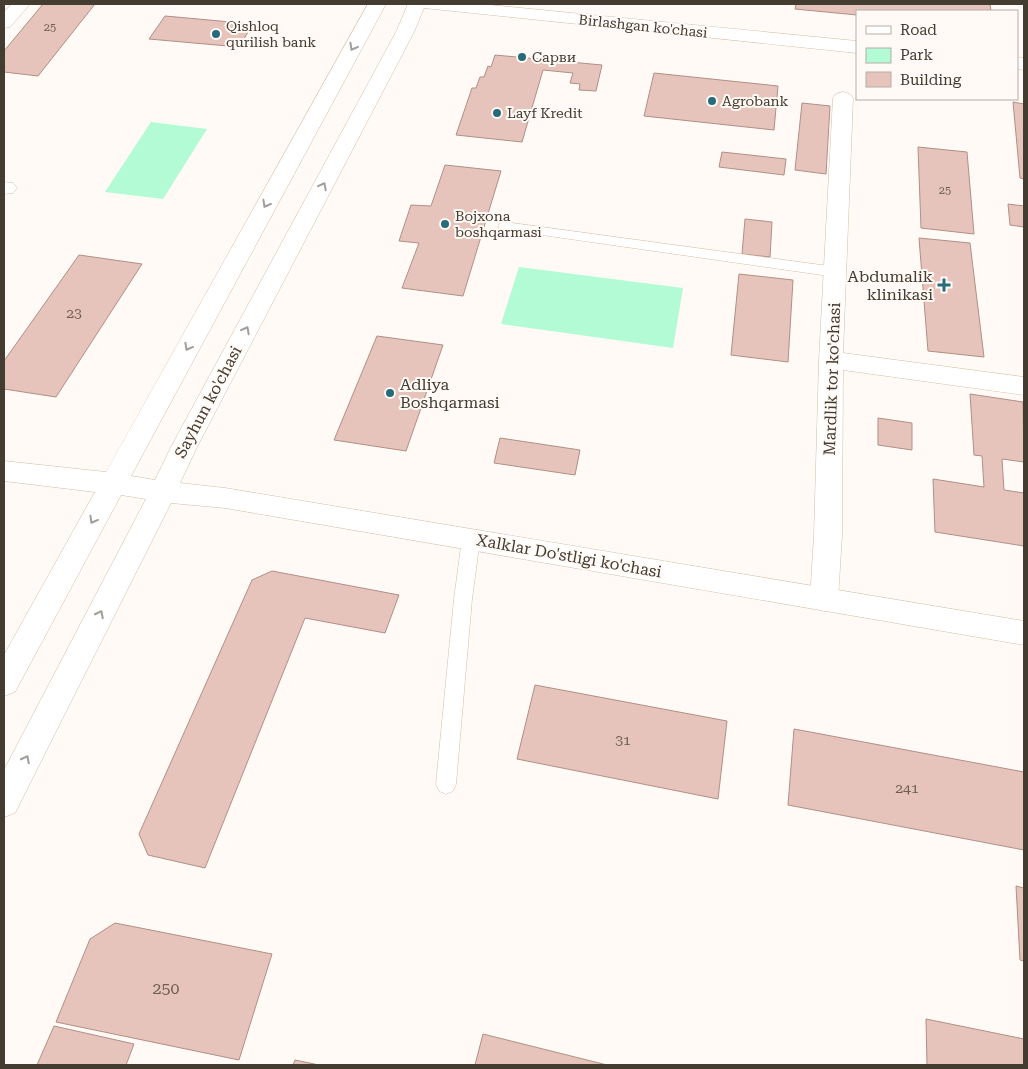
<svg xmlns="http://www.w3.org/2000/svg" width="1028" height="1069" font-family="'Roboto Serif',serif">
<rect width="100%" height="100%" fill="#fffaf5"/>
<g fill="#b2fbd5">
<path d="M 151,122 L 207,129 L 163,199 L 105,192 Z"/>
<path d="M 519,267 L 683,288 L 673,348 L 501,324 Z"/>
</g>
<g fill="#e7c4bb" stroke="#b08f86">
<path d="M 43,4 L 95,4 L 38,76 L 4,72 L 4,51 Z"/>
<path d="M 796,4 L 990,4 L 991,11 L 857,11 L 857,15 L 795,9 Z"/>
<path d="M 165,16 L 253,24 L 239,47 L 149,39 Z"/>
<path d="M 495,55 L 602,65 L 596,91 L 579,90 L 580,84 L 570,83 L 573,73 L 543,70 L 522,142 L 456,135 L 472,88 L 476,88 L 480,77 L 484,77 L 488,66 L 491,67 Z"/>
<path d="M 654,73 L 778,86 L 774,130 L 644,116 Z"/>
<path d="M 1013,102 L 1024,104 L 1024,179 L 1020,178 Z"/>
<path d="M 802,103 L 830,106 L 826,174 L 795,170 Z"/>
<path d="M 918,147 L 967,152 L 974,234 L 921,228 Z"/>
<path d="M 722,152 L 786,159 L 784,175 L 719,167 Z"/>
<path d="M 445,165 L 501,171 L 463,296 L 402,288 L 419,243 L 399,241 L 411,205 L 431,206 Z"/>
<path d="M 1008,204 L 1024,206 L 1024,227 L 1010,225 Z"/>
<path d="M 745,219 L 772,222 L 770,257 L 742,254 Z"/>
<path d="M 919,238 L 970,243 L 984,357 L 928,351 Z"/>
<path d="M 79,255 L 142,264 L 56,397 L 4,389 L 4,361 Z"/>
<path d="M 739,274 L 793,280 L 788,362 L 731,355 Z"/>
<path d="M 377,336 L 443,345 L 406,451 L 334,440 Z"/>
<path d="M 970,394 L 1023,402 L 1024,462 L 1002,459 L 1004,490 L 1024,493 L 1024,546 L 935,532 L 933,479 L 984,487 L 982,456 L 974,455 Z"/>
<path d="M 878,418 L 912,423 L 912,450 L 878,445 Z"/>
<path d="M 500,438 L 580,450 L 575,475 L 494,463 Z"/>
<path d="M 272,571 L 399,595 L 385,633 L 305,618 L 205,868 L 148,855 L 139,834 L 252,580 Z"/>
<path d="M 535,685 L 727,721 L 718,799 L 517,759 Z"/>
<path d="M 794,729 L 1024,772 L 1024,850 L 788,805 Z"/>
<path d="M 1016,886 L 1024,888 L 1024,961 L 1020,960 Z"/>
<path d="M 115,923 L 272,954 L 239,1060 L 56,1022 L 90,939 Z"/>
<path d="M 926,1019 L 1024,1039 L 1024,1065 L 927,1065 Z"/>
<path d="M 54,1026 L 134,1044 L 126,1065 L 37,1065 Z"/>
<path d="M 483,1034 L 607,1065 L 475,1065 Z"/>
<path d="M 295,1060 L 319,1065 L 293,1065 Z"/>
</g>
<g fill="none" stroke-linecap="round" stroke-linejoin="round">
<defs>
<g id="lane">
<path d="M 505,222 L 836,267 L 841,269 L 843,272 L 841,275 L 836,277 L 500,229 L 498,226 L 500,223 Z"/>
<path d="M 471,532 L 477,534 L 480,539 L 472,599 L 456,784 L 453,791 L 446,794 L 439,791 L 436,784 L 454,599 L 462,539 L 465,534 Z"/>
</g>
<g id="street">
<path d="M 12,4 L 30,4 L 10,27 L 4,28 L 4,12 Z"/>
<path d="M 843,92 L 850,94 L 853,98 L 843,353 L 1024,377 L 1024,395 L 843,370 L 842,535 L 838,599 L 834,607 L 824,611 L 814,607 L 810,599 L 814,535 L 819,360 L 833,98 L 836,94 Z"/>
<path d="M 4,182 L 13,183 L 17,188 L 13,193 L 4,194 Z"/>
</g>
<g id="secondary">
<path d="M 368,4 L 386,4 L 131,476 L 155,480 L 171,447 L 396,32 L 408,4 L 480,4 L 857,41 L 857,53 L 424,8 L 414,32 L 197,447 L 180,483 L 225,488 L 1024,621 L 1024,645 L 225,508 L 171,503 L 15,813 L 4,817 L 4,770 L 146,499 L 121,495 L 15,692 L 4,696 L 4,655 L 95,492 L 4,481 L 4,461 L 106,472 Z"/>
<path d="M 1017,57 L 1024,58 L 1024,70 L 1017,69 Z"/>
</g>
</defs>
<use href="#lane" stroke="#d4bda5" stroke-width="1"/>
<use href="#street" stroke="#d4bda5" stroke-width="1"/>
<use href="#secondary" stroke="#d4bda5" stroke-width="1"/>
<use href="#lane" fill="#fff" fill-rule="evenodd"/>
<use href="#street" fill="#fff" fill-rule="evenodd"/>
<use href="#secondary" fill="#fff" fill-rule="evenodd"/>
</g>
<defs><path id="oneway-chevron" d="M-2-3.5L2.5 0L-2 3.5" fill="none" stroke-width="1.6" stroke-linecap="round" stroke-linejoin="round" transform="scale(1.25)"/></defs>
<g stroke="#a29d98">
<use href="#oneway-chevron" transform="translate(353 47) rotate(119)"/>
<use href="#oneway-chevron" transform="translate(323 186) rotate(-62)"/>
<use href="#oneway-chevron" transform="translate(266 204) rotate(119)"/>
<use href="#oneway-chevron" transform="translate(246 330) rotate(-62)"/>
<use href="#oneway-chevron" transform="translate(188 347) rotate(119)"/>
<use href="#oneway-chevron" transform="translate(93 520) rotate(119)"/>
<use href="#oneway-chevron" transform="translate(100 614) rotate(-63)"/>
<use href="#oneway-chevron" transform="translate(26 759) rotate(-63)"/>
</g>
<g fill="#256b7a" stroke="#fffaf5" stroke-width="2">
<circle cx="216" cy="34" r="5"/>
<circle cx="522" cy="57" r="5"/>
<circle cx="712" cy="101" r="5"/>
<circle cx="497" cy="113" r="5"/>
<circle cx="445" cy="224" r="5"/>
<path d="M941.5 277.5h5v5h5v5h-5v5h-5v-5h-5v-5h5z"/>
<circle cx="390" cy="393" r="5"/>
</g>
<g text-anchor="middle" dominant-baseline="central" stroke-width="4" stroke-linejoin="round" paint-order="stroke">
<g font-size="11" fill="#6d5d54">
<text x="50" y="27">25</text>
<text x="945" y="190">25</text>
</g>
<g font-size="14" fill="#443b31" stroke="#fffaf5" text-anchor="start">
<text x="226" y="26">Qishloq<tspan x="226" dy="16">qurilish bank</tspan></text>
<text x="532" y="57">Сарви</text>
<text x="722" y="101">Agrobank</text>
<text x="507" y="113">Layf Kredit</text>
<text x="455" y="216">Bojxona<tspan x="455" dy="16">boshqarmasi</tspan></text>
</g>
<g font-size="14" fill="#443b31" stroke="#fffaf5">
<text transform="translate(643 26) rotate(6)">Birlashgan ko'chasi</text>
</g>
<g font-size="14" fill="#6d5d54">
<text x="74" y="313">23</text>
<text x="623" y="740">31</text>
<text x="907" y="788">241</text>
</g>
<g font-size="16" fill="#443b31" stroke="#fffaf5" text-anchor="end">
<text x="933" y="276">Abdumalik<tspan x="933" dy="18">klinikasi</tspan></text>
<text x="400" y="384" text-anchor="start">Adliya<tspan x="400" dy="18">Boshqarmasi</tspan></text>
</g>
<g font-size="16" fill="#443b31" stroke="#fffaf5">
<text transform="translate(832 379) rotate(-88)">Mardlik tor ko'chasi</text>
<text transform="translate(208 402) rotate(-62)">Sayhun ko'chasi</text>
<text transform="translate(569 556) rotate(10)">Xalklar Do'stligi ko'chasi</text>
</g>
<g font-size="16" fill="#6d5d54">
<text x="166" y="988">250</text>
</g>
</g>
<rect width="1028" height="1069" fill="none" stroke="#443b31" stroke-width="10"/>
<rect x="856" y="10" width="162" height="90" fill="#fffaf5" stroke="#b4aea7"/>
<rect x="866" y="26" width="25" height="8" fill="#ffffff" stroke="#b4aea7"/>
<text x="900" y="35" font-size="15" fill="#443b31">Road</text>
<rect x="866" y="48" width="25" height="15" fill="#b2fbd5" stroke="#b4aea7"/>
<text x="900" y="60" font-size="15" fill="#443b31">Park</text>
<rect x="866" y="72" width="25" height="15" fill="#e7c4bb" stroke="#b4aea7"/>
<text x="900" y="85" font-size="15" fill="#443b31">Building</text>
</svg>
